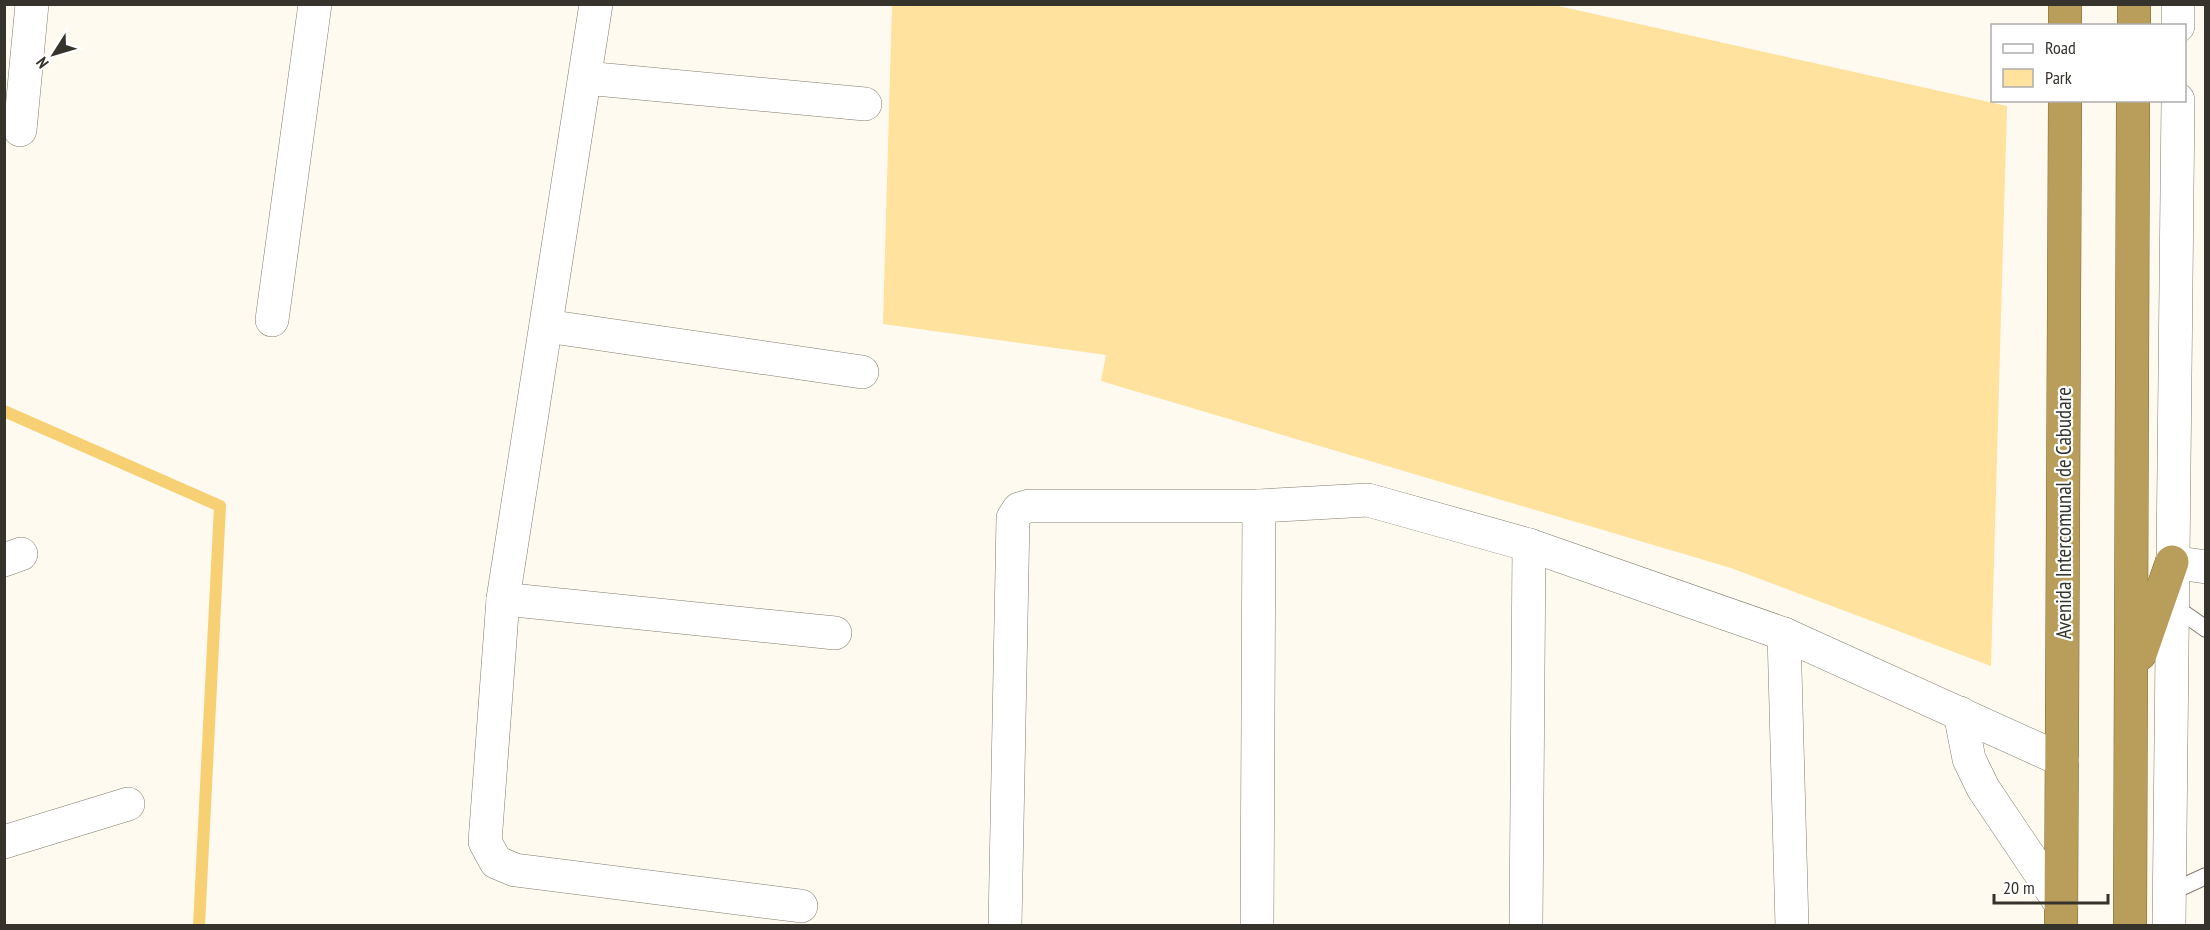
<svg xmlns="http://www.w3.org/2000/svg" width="2210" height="930" font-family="'PT Sans Narrow',sans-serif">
<rect width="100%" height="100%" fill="#fffaf0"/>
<path fill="#ffe29d" d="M 892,5 L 1554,5 L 2007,106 L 1991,666 L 1731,568 L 1101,381 L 1106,355 L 883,324 Z"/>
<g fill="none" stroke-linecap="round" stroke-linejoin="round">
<path stroke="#f6d072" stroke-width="12" d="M 4,411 L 220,506 L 199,926"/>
<defs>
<g id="service">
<path d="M 2172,605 L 2206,629"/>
<path d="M 2169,893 L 2206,876"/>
</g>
<g id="minor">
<path d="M 596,4 L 503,599 L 485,842 L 496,862 L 515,870 L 801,906"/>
<path d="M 2178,26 L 2178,4"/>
<path d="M 585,78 L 865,104"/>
<path d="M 20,130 L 32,4"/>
<path d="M 272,320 L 315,4"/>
<path d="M 546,326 L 862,372"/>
<path d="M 4,560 L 21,554"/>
<path d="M 2172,562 L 2206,567"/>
<path d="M 503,599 L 835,633"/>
<path d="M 1784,634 L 1792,926"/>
<path d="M 1960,713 L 1969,759 L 1983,788 L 2061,904"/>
<path d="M 4,842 L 128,804"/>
<path d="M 1005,926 L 1013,518 L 1019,509 L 1029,506 L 1259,506 L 1368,500 L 1529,545 L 1784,634 L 2062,760"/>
<path d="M 1257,926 L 1259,506"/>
<path d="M 1526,926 L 1529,545"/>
<path d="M 2169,926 L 2178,100"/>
</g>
<g id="trunk">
<path d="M 2065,26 L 2065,4"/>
<path d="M 2134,26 L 2134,4"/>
<path d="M 2140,654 L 2172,562"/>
<path d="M 2061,926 L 2065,100"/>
<path d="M 2130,926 L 2133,100"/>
</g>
</defs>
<use href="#service" stroke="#837c6d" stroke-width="18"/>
<use href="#minor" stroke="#837c6d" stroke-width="34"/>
<use href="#trunk" stroke="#7f6930" stroke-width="34"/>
<use href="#service" stroke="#fff" stroke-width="16"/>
<use href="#minor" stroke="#fff" stroke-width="33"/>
<use href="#trunk" stroke="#b89e5a" stroke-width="33"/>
</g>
<g text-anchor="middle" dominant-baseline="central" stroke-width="4.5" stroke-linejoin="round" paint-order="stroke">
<g font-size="21" fill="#36332d" stroke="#fff">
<text transform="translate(2063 513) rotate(-90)">Avenida Intercomunal de Cabudare</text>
</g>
</g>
<rect width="2210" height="930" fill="none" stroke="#36332d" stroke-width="12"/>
<rect x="1991" y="24" width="195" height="78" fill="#ffffff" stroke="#afadab" stroke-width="1.5"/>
<rect x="2003" y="44" width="30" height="9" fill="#ffffff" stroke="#afadab" stroke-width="1.5"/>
<text x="2045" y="54" font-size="18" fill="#36332d">Road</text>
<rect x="2003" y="69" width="30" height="18" fill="#ffe29d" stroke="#afadab" stroke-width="1.5"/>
<text x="2045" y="84" font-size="18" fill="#36332d">Park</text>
<g transform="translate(54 54) rotate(233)" stroke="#ffffff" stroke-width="4.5" paint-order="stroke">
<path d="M0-4.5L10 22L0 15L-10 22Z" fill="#36332d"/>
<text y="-9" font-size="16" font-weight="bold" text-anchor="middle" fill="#36332d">N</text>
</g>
<path d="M1994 894v9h114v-9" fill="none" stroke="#36332d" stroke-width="3"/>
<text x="2003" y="894" font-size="18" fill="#36332d" stroke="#ffffff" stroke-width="4.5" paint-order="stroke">20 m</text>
</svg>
